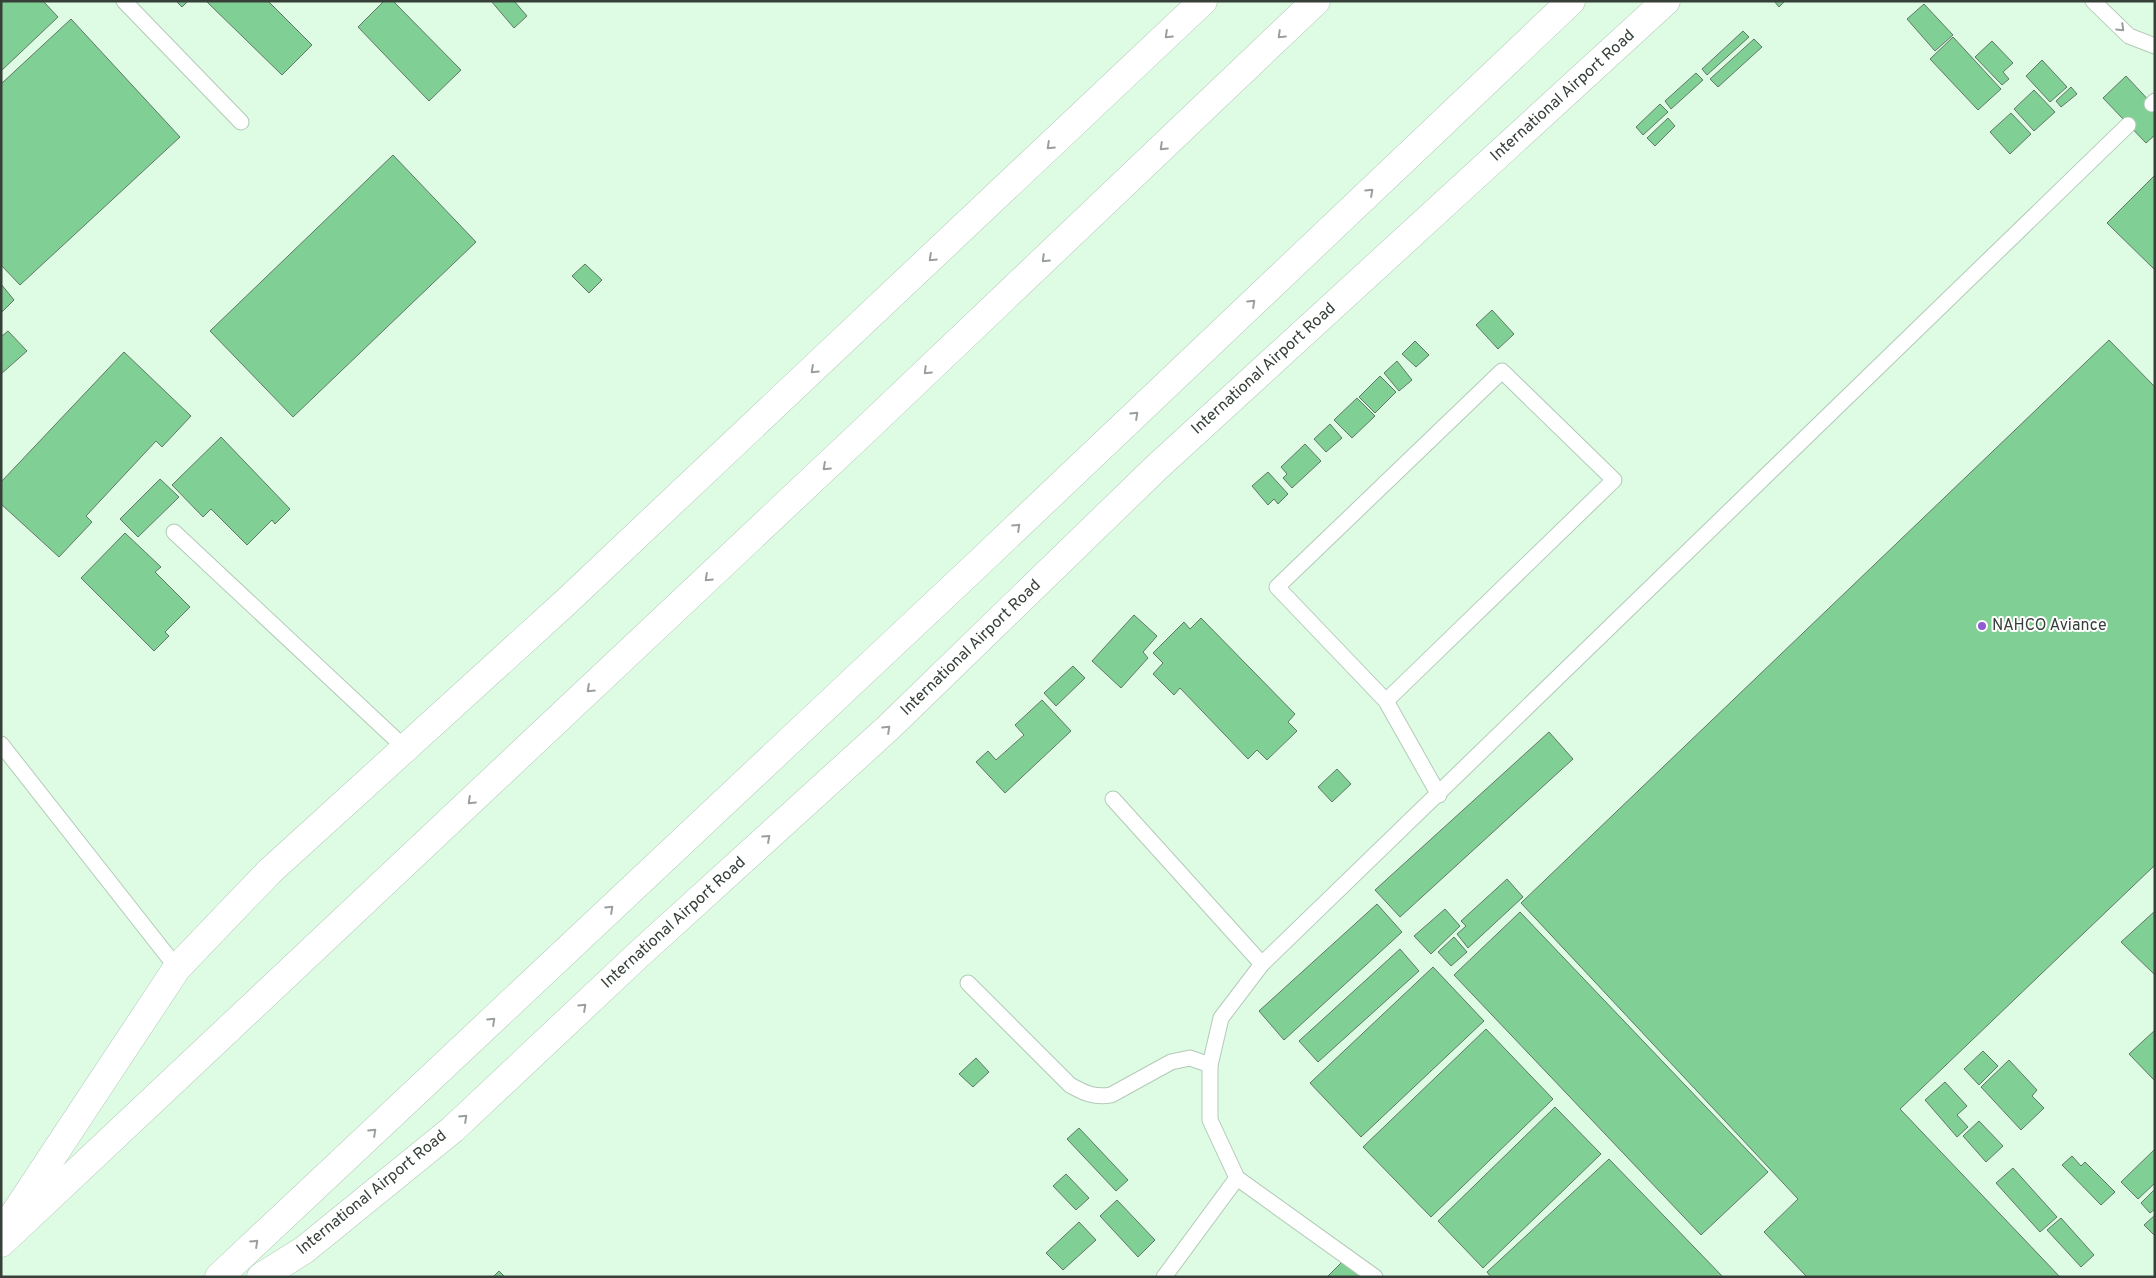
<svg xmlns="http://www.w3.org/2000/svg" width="2156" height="1278" font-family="Overpass,sans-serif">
<rect width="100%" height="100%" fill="#f4fef6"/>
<rect fill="#ddfce3" x="1" y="1" width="2154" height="1276"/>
<g fill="#80d095" stroke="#627766">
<path d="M 1,1 L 43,1 L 58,17 L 1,71 Z"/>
<path d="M 176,1 L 188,1 L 182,7 Z"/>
<path d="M 206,1 L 268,1 L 312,45 L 282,75 Z"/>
<path d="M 384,1 L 393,1 L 461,70 L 429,101 L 358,27 Z"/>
<path d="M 491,1 L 514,1 L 527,16 L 514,28 Z"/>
<path d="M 1774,1 L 1785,1 L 1779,7 Z"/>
<path d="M 1924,4 L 1953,35 L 1935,51 L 1907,19 Z"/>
<path d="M 71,19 L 180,137 L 20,285 L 1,265 L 1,84 Z"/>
<path d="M 1743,31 L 1749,37 L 1707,75 L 1702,69 Z"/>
<path d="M 1953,37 L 2001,89 L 1978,110 L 1930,59 Z"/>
<path d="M 1754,39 L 1762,47 L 1718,87 L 1710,79 Z"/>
<path d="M 1992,41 L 2013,63 L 2003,72 L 2009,79 L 2002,85 L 1975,57 Z"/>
<path d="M 2042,60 L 2067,87 L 2050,102 L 2026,76 Z"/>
<path d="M 1696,73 L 1703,80 L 1671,109 L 1665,101 Z"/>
<path d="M 2126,76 L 2155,107 L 2155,135 L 2146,143 L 2103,98 Z"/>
<path d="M 2071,87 L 2077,94 L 2061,107 L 2056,101 Z"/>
<path d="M 2034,90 L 2055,112 L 2034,131 L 2014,109 Z"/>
<path d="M 1660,104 L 1668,112 L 1643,135 L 1636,127 Z"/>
<path d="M 2011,113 L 2031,134 L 2010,154 L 1990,132 Z"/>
<path d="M 1668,118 L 1675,126 L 1655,146 L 1647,138 Z"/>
<path d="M 393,155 L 476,242 L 293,417 L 210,331 Z"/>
<path d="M 2155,175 L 2155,270 L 2107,223 Z"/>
<path d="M 585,264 L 602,280 L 589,293 L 572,276 Z"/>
<path d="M 1,284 L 14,300 L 1,313 Z"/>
<path d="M 1492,310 L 1514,334 L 1498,349 L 1476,325 Z"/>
<path d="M 8,331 L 27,351 L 1,374 L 1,337 Z"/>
<path d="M 2109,340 L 2155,387 L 2155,865 L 1900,1109 L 2060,1277 L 1807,1277 L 1764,1232 L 1798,1199 L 1521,903 Z"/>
<path d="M 1415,341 L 1429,355 L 1416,367 L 1402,354 Z"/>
<path d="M 124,352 L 191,416 L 162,447 L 156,441 L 86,516 L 92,522 L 59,557 L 1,504 L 1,482 Z"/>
<path d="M 1397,361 L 1412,380 L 1399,391 L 1384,373 Z"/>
<path d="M 1380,376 L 1396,392 L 1375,413 L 1359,397 Z"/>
<path d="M 1357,398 L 1375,416 L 1352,438 L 1334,420 Z"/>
<path d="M 1330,424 L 1342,438 L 1326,452 L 1314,439 Z"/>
<path d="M 221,437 L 290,509 L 275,524 L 272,520 L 247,545 L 211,509 L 203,517 L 172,485 Z"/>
<path d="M 1305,444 L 1321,461 L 1292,488 L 1283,478 L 1287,474 L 1281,467 Z"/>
<path d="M 1268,472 L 1288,494 L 1278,504 L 1274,499 L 1268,505 L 1252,486 Z"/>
<path d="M 160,479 L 179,497 L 138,537 L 120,519 Z"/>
<path d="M 125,533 L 161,567 L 155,572 L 190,607 L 165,632 L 169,636 L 154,651 L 81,578 Z"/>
<path d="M 1134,615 L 1157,636 L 1143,652 L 1148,658 L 1121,688 L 1092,661 Z"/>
<path d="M 1201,618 L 1295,714 L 1288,722 L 1297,731 L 1267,760 L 1257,750 L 1248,759 L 1180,688 L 1174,695 L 1153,674 L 1163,663 L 1153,653 L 1184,622 L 1190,629 Z"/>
<path d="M 1073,666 L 1085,678 L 1056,706 L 1044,693 Z"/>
<path d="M 1042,700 L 1071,731 L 1005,793 L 976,762 L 988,751 L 996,760 L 1024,735 L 1015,725 Z"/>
<path d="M 1549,732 L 1573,759 L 1400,917 L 1375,890 Z"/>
<path d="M 1337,769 L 1351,784 L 1332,802 L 1318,787 Z"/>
<path d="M 1507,879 L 1523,897 L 1468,948 L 1457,934 L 1466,926 L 1461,921 Z"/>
<path d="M 1377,904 L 1402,932 L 1284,1040 L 1259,1011 Z"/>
<path d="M 1445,909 L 1460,926 L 1431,954 L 1414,936 Z"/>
<path d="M 2155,911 L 2155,975 L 2121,942 Z"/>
<path d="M 1520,912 L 1768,1172 L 1701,1235 L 1454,975 Z"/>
<path d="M 1454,937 L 1467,952 L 1451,966 L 1438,952 Z"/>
<path d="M 1400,949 L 1419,971 L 1318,1062 L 1299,1041 Z"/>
<path d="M 1433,967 L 1484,1021 L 1361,1137 L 1310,1083 Z"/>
<path d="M 1486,1029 L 1553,1099 L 1431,1217 L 1363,1147 Z"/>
<path d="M 2155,1030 L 2155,1081 L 2129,1054 Z"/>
<path d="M 1983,1051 L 1998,1066 L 1979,1085 L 1964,1069 Z"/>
<path d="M 976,1058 L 989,1072 L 973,1087 L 959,1074 Z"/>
<path d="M 2009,1060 L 2037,1090 L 2032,1096 L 2044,1108 L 2021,1130 L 1981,1087 Z"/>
<path d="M 1945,1082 L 1967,1106 L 1957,1115 L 1968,1127 L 1957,1137 L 1925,1100 Z"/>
<path d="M 1555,1107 L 1601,1154 L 1483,1268 L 1438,1221 Z"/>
<path d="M 1979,1121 L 2003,1146 L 1986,1162 L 1963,1136 Z"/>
<path d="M 1079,1128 L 1128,1180 L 1116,1191 L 1067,1139 Z"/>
<path d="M 2155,1149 L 2155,1183 L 2138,1199 L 2121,1182 Z"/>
<path d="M 2072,1156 L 2081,1166 L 2085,1162 L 2115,1192 L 2101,1205 L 2062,1165 Z"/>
<path d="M 1609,1159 L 1723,1277 L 1491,1277 L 1487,1272 Z"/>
<path d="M 2013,1168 L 2057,1217 L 2040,1232 L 1996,1183 Z"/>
<path d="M 1066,1174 L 1089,1198 L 1076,1210 L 1053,1186 Z"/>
<path d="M 2155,1189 L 2155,1209 L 2150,1213 L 2141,1203 Z"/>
<path d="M 1117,1200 L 1155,1240 L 1138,1257 L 1100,1216 Z"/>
<path d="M 2155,1215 L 2155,1236 L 2144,1225 Z"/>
<path d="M 2061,1218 L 2094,1255 L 2081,1267 L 2047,1230 Z"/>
<path d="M 1079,1222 L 1096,1240 L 1063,1270 L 1046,1253 Z"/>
<path d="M 1344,1260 L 1361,1277 L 1327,1277 Z"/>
<path d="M 499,1271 L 505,1277 L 493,1277 Z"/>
</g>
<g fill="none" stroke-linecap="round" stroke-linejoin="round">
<defs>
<g id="lane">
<path d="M 124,1 L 241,122"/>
<path d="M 2093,1 L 2129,36 L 2155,46"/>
<path d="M 2152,104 L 2155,101"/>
<path d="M 174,532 L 405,748"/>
<path d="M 1386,701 L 1614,480 L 1502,371 L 1277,587 L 1386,701 L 1439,795"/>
<path d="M 1,744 L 177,968"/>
<path d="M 1113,799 L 1262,964"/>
<path d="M 968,983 L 1070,1085 C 1084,1093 1095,1098 1111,1095 L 1171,1062 L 1190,1058 L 1210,1065"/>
<path d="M 1164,1277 L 1237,1178"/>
<path d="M 1375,1277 L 1237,1178 L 1210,1120 L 1210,1065 L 1221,1018 L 1262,964 L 2128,125"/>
</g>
<g id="secondary">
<path d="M 1,1234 L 177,968 L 269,872 L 566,602 L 1203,1"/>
<path d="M 261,1277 L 304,1250 L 453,1129 L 637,956 L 889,727 L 1156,468 L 1666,1"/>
</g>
<g id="highway">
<path d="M 1,1243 L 862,433 L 1316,1"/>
<path d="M 219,1277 L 981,561 L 1571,1"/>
</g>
</defs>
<use href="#lane" stroke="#b3cab8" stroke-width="17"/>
<use href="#secondary" stroke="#b3cab8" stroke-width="29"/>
<use href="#highway" stroke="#b3cab8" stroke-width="29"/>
<use href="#lane" stroke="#fff" stroke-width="15"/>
<use href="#secondary" stroke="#fff" stroke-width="28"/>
<use href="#highway" stroke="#fff" stroke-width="28"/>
</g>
<defs><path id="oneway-chevron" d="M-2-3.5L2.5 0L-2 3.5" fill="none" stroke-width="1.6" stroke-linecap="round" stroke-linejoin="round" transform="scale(1.25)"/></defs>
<g stroke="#9a9f9c">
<use href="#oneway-chevron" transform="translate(2121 28) rotate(44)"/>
<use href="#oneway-chevron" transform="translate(1168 35) rotate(137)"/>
<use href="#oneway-chevron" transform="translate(1281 35) rotate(136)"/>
<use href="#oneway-chevron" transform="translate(1050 146) rotate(137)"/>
<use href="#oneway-chevron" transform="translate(1163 147) rotate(136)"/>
<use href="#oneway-chevron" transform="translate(1370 192) rotate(-43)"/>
<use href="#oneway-chevron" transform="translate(932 258) rotate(137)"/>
<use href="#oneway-chevron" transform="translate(1045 259) rotate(136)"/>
<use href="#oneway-chevron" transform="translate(1252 303) rotate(-43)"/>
<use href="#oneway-chevron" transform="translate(814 370) rotate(137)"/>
<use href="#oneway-chevron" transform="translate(927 371) rotate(136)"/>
<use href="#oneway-chevron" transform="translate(1135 415) rotate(-43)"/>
<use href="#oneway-chevron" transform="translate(826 467) rotate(137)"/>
<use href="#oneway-chevron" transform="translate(1017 527) rotate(-43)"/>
<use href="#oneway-chevron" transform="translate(708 578) rotate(137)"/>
<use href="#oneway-chevron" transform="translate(590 689) rotate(137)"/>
<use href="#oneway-chevron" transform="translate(887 729) rotate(-43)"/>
<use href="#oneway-chevron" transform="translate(471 801) rotate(137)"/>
<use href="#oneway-chevron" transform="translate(767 838) rotate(-42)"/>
<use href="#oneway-chevron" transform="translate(610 909) rotate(-43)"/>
<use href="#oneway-chevron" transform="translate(583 1007) rotate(-43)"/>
<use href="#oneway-chevron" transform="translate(492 1021) rotate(-43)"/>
<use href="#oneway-chevron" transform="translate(464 1118) rotate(-43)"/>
<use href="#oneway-chevron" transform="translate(373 1132) rotate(-43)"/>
<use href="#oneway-chevron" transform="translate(255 1243) rotate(-43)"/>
</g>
<circle fill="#905bd3" stroke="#fff" stroke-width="2" cx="1982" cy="626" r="5"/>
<g text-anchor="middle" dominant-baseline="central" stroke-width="4" stroke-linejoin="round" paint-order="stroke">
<g font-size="16" fill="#363f38" stroke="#fff">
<text transform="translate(1563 96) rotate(-42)">International Airport Road</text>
<text transform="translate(1264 369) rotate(-42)">International Airport Road</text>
<text transform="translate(971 648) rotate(-44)">International Airport Road</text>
<text transform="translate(674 923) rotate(-42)">International Airport Road</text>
<text transform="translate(372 1193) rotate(-39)">International Airport Road</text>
</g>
<g font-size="16" fill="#363f38" stroke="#fff" text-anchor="start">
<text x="1992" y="626">NAHCO Aviance</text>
</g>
</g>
<rect width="2156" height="1278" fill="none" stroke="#363f38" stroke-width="5"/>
</svg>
